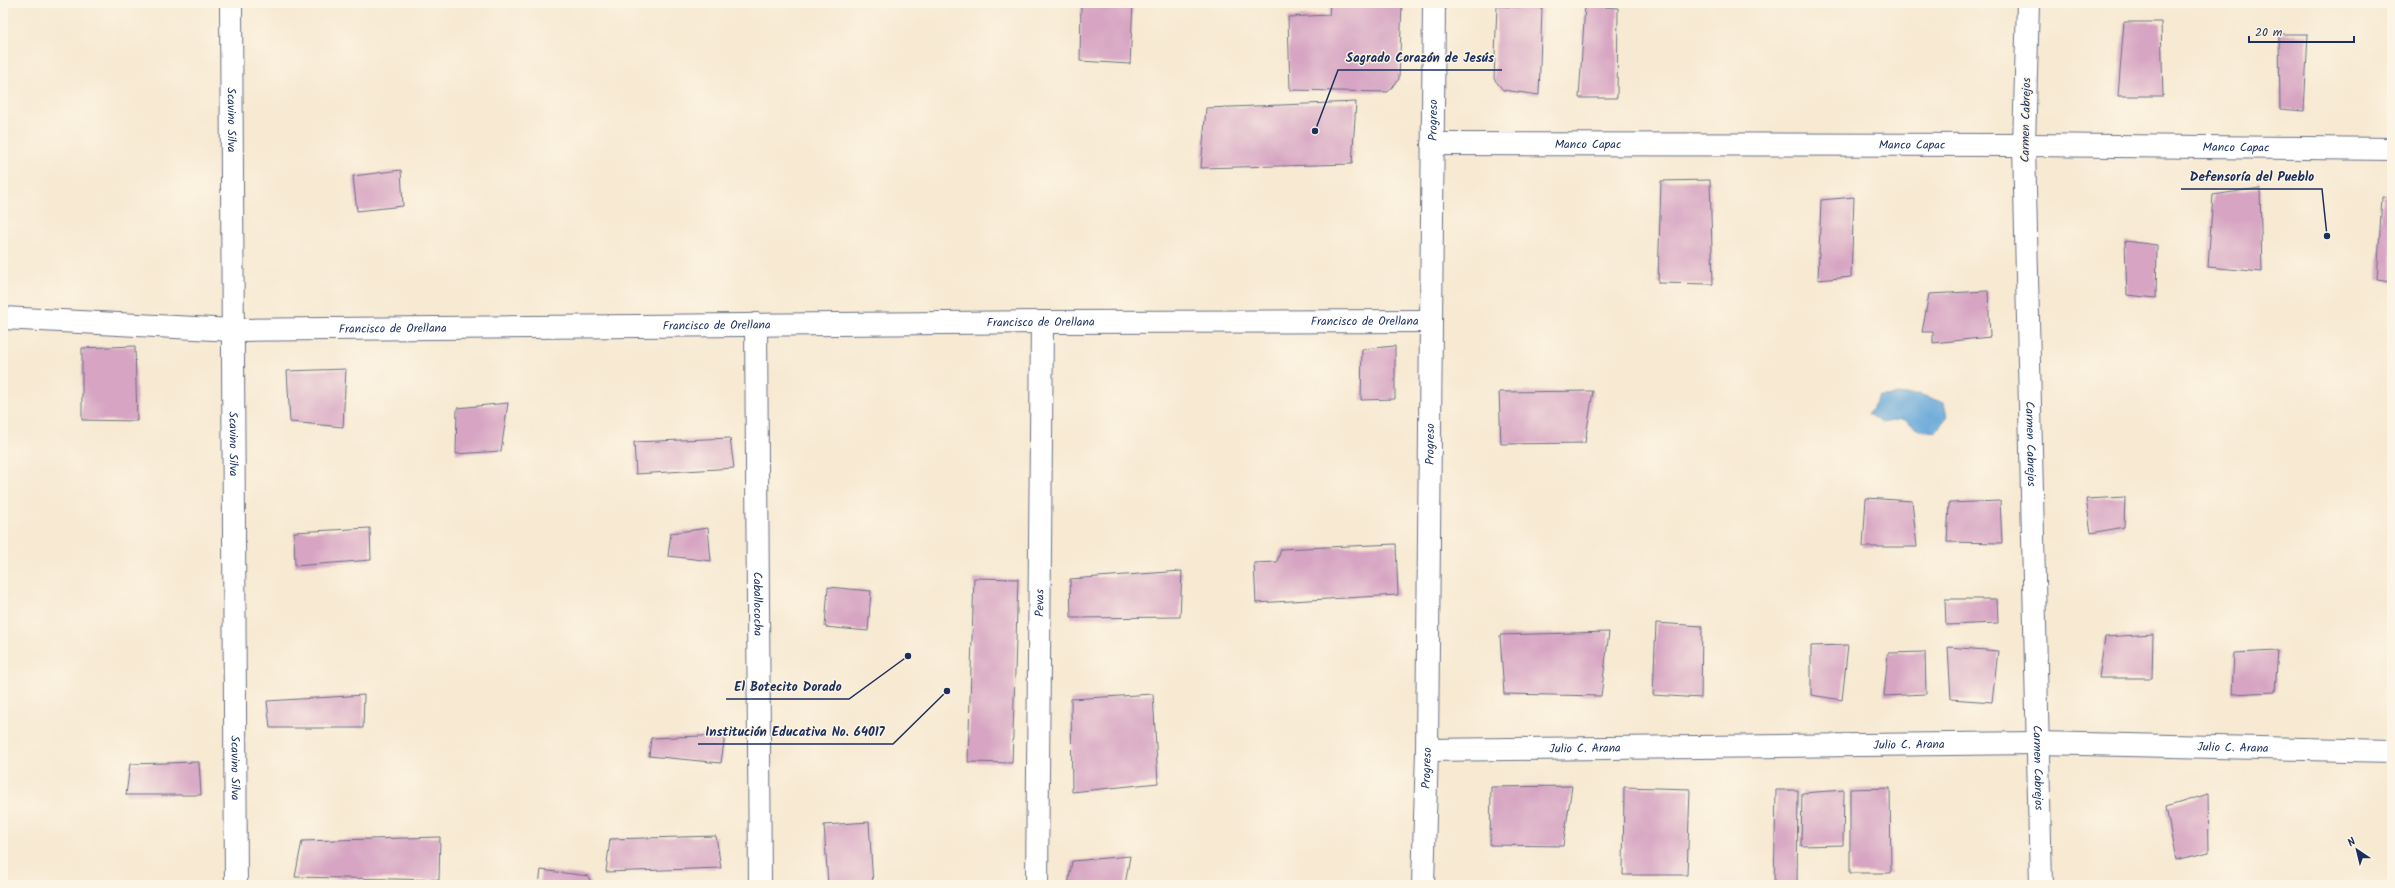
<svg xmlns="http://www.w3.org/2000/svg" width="2395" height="888" font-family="Kalam,sans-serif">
<rect width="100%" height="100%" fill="#fcf5e5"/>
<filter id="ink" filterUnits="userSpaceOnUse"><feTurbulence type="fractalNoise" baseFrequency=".025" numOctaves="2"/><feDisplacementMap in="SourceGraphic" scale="8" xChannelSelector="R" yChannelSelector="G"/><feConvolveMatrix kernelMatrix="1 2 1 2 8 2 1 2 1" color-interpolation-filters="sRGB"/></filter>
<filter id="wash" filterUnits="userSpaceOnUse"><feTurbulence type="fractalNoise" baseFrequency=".012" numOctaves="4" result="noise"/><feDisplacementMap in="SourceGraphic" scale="16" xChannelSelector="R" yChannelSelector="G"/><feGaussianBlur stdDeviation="0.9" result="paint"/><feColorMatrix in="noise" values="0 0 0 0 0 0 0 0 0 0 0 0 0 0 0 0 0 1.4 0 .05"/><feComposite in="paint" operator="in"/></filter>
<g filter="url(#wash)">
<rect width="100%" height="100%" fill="#f7e9d2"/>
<path fill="#65a7d9" stroke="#406b9c" d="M 1919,394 L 1944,403 L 1947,417 L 1935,432 L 1921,430 L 1902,419 L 1882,423 L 1868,414 L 1880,396 Z"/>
<g id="blocks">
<g fill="#d7a5c3">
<path d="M 1081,3 L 1133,3 L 1130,64 L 1080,61 Z"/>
<path d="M 1330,3 L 1402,3 L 1399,79 L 1388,92 L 1290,90 L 1288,17 L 1329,15 Z"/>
<path d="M 1497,6 L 1542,8 L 1539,95 L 1503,90 L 1494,79 Z"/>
<path d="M 1585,6 L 1618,8 L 1617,98 L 1579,98 Z"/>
<path d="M 2124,22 L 2161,22 L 2163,96 L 2118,96 Z"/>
<path d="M 2279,34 L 2308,34 L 2304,111 L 2280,109 Z"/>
<path d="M 1356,102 L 1352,164 L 1201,168 L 1206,108 Z"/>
<path d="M 401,170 L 403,206 L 357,211 L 353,176 Z"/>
<path d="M 1710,180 L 1713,284 L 1658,283 L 1661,181 Z"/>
<path d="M 2260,188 L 2262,272 L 2208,267 L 2213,195 Z"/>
<path d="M 1854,197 L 1851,277 L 1818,280 L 1821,200 Z"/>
<path d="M 2382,197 L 2392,197 L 2392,282 L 2377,280 Z"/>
<path d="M 2125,241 L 2157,245 L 2156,298 L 2127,295 Z"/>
<path d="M 1988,291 L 1990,337 L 1933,343 L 1933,332 L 1922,332 L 1929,294 Z"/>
<path d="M 135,346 L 137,421 L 82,420 L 82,348 Z"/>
<path d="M 1395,346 L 1395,399 L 1361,400 L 1362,349 Z"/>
<path d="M 346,369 L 343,427 L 290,422 L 287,371 Z"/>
<path d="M 1593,391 L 1585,443 L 1501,444 L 1499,392 Z"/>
<path d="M 508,403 L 501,451 L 456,454 L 457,408 Z"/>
<path d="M 730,438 L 734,468 L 636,474 L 634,442 Z"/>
<path d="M 2125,497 L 2124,527 L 2091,533 L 2086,499 Z"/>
<path d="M 1866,498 L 1912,501 L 1917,547 L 1863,547 Z"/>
<path d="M 2000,501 L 2002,543 L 1947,542 L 1949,503 Z"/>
<path d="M 370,528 L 371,560 L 295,566 L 294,532 Z"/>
<path d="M 708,528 L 711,561 L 668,556 L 671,533 Z"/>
<path d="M 1396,544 L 1398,595 L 1256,603 L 1254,563 L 1277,562 L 1281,549 Z"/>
<path d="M 1182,571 L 1180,617 L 1071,618 L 1070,579 Z"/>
<path d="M 974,578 L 1018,579 L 1012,763 L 968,762 Z"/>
<path d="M 828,587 L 871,591 L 868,631 L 825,627 Z"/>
<path d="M 1945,599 L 1997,599 L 1998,623 L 1946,625 Z"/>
<path d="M 1656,623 L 1702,626 L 1701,698 L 1653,695 Z"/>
<path d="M 1609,632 L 1601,696 L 1504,694 L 1500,635 Z"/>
<path d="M 2153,634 L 2152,678 L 2099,678 L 2105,637 Z"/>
<path d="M 1848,645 L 1842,700 L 1811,695 L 1811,646 Z"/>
<path d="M 1948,647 L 1998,651 L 1992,702 L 1951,699 Z"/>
<path d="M 2278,651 L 2275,692 L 2232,694 L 2234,653 Z"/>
<path d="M 1925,652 L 1926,694 L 1884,696 L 1888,653 Z"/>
<path d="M 1153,694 L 1158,783 L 1072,792 L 1071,699 Z"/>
<path d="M 364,695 L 363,728 L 270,728 L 267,701 Z"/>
<path d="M 725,735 L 721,763 L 649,756 L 651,738 Z"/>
<path d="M 199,762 L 201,795 L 126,795 L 130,764 Z"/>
<path d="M 1572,786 L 1563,846 L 1490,845 L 1491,787 Z"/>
<path d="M 1624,787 L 1690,789 L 1687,875 L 1623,875 Z"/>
<path d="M 1890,788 L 1891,873 L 1850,873 L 1850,789 Z"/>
<path d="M 1776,790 L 1798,790 L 1797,885 L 1774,885 Z"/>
<path d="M 1844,790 L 1843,845 L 1801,846 L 1802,793 Z"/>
<path d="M 2208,794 L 2209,852 L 2176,860 L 2166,807 Z"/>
<path d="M 869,822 L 873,885 L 828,885 L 824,825 Z"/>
<path d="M 716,836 L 721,868 L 606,872 L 610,839 Z"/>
<path d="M 440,837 L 439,880 L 295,877 L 302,841 Z"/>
<path d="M 1130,856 L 1125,885 L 1068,885 L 1072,861 Z"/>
<path d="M 541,870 L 588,876 L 592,885 L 539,885 Z"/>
</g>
</g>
</g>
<g filter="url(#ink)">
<use href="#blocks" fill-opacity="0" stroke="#687087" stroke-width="1"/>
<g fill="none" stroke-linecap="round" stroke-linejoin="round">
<defs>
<g id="minor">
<path id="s1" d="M 231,3 L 236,885"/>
<path id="s2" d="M 1432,144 L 2024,145 L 2392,149"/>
<path id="s3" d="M 3,318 L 233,330 L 1042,322 L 1430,321"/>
<path id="s4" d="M 756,324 L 760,885"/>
<path id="s5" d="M 1427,750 L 2038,743 L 2392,751"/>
<path id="s6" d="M 1037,885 L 1042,322"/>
<path id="s7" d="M 1423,885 L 1427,750 L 1434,3"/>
</g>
<g id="tertiary">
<path id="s8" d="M 2028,3 L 2024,145 L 2041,885"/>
</g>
</defs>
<use href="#minor" stroke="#687087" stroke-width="24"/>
<use href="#tertiary" stroke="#687087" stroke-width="24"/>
<use href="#minor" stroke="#fff" stroke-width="22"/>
<use href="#tertiary" stroke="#fff" stroke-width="22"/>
</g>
</g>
<g text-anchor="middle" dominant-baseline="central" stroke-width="3" stroke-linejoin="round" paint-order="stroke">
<g font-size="12" fill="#1b2f5e" stroke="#fcf5e5">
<text stroke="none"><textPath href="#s1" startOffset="117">Scavino Silva</textPath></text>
<text stroke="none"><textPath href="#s7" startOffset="765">Progreso</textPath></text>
<text transform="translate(2026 120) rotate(-89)">Carmen Cabrejos</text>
<text stroke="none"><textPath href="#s2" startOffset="156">Manco Capac</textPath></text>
<text stroke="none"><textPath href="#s2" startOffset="480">Manco Capac</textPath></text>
<text stroke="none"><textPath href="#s2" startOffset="804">Manco Capac</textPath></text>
<text stroke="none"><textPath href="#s3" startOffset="1362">Francisco de Orellana</textPath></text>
<text stroke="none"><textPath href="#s3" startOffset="1038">Francisco de Orellana</textPath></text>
<text stroke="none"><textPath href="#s3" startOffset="714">Francisco de Orellana</textPath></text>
<text stroke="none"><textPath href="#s3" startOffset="390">Francisco de Orellana</textPath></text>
<text stroke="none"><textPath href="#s1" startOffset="441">Scavino Silva</textPath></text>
<text stroke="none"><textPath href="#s7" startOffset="441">Progreso</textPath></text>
<text stroke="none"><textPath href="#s8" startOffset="441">Carmen Cabrejos</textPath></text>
<text stroke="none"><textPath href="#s6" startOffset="282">Pevas</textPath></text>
<text stroke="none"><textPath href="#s4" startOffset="280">Caballococha</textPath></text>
<text stroke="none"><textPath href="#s5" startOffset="482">Julio C. Arana</textPath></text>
<text stroke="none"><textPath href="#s5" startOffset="806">Julio C. Arana</textPath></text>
<text stroke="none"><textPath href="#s5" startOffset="158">Julio C. Arana</textPath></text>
<text stroke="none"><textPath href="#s1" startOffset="765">Scavino Silva</textPath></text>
<text stroke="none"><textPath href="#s7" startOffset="117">Progreso</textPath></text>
<text stroke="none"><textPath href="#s8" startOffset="765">Carmen Cabrejos</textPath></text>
</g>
</g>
<path fill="none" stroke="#1b2f5e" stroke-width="1.5" d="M1315 131L1338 70H1502M2327 236L2322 189H2181M908 656L849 699H726M947 691L893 744H698"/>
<g fill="#1b2f5e" stroke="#fcf5e5" stroke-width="1.5">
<circle cx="1315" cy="131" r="4"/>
<circle cx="2327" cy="236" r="4"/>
<circle cx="908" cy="656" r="4"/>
<circle cx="947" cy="691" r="4"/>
</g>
<g font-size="13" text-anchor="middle" font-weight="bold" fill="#1b2f5e" stroke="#fcf5e5" stroke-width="3" stroke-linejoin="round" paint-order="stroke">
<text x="1420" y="62">Sagrado Corazón de Jesús</text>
<text x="2252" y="181">Defensoría del Pueblo</text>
<text x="788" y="691">El Botecito Dorado</text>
<text x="795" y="736">Institución Educativa No. 64017</text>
</g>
<rect width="2395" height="888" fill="none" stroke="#fcf5e5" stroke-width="16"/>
<g transform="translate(2357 850) rotate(325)" stroke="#fcf5e5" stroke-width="3" paint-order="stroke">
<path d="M0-3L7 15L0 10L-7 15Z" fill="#1b2f5e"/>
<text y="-6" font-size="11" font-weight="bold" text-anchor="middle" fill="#1b2f5e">N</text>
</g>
<path d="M2249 36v6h105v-6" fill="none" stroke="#1b2f5e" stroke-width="2"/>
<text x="2255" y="36" font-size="12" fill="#1b2f5e" stroke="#fcf5e5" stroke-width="3" paint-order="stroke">20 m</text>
</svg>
